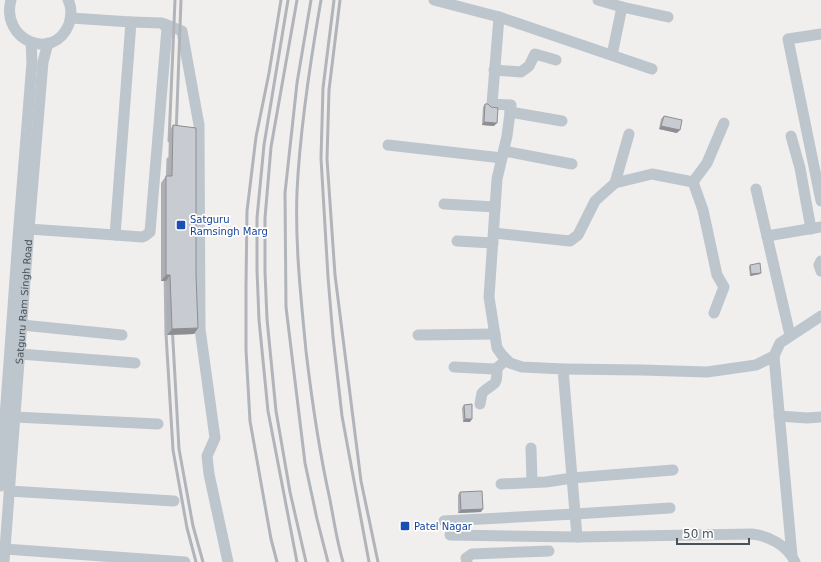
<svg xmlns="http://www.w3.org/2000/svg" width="821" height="562" font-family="'DejaVu Sans',sans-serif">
<rect width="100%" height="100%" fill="#f1eeee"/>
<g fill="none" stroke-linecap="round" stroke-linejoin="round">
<g stroke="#bdc6cd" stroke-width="11">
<path d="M 11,0 C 0,40 54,63 69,24 C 71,17 72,7 68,0"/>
<path d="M 434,0 L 499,17 L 492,104 L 511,105 L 507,136 L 497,179 L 489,297 L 497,348 L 502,355 L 510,363 L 522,367 L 563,369 L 577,537 L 752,534 C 769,536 787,545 795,562"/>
<path d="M 598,0 L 622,7 L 668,17"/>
<path d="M 499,17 L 652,69"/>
<path d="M 165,24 L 182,31 L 199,125 L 200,329 L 215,438 L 207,456 L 209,474 L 228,562"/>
<path d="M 821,34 L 788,39 L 821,201"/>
<path d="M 612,55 L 622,7"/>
<path d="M 494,70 L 521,72 L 529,66 L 535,54 L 556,60"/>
<path d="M 510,112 L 562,121"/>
<path d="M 791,136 L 800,168 L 811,229"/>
<path d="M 388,145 L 502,158"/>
<path d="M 504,151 L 572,164"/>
<path d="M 693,182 L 703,210 L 717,275 L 724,287 L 714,313"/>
<path d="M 615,183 L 629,134"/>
<path d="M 756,189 L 790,335"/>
<path d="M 444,204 L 495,207"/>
<path d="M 29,229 L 115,235 L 131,22 L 71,18"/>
<path d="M 494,233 L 570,241 L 578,235 L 595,201 L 615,183 L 652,174 L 693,182 L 707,163 L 724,123"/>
<path d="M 115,235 L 142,237 L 145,236 L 150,232 L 167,28 L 162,23 L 131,22"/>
<path d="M 767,236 L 821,227"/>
<path d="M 457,241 L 493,243"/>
<path d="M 821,261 L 819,265 L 821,271"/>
<path d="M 22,325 L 122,335"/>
<path d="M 418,335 L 495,334"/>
<path d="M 20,354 L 135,363"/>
<path d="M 774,356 L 780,343 L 821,316"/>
<path d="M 454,367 L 494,369 L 497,368 L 506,360"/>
<path d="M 563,369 L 642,370 L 707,372 L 756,365 L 774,356 L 792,556"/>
<path d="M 480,404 L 482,393 C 495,381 497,388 497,368"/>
<path d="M 779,416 L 807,418 L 821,417"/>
<path d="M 15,417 L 158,424"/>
<path d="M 531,448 L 532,482"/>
<path d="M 501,484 L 546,482 L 572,478 L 673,470"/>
<path d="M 0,486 L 18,238 L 32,62 L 31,43"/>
<path d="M 9,491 L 174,501"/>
<path d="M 444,521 L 575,514 L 670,508"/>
<path d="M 450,535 L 577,537"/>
<path d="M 5,549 L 185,562"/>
<path id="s1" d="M 4,562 L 28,241 L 43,62 L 48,43"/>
<path d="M 467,562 L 466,558 L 472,554 L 549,551"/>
</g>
<g stroke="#b1b4b9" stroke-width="3">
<path d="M 288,0 L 264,145 L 257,218 L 257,270 L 259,320 L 268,411 L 297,562"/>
<path d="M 297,0 L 271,147 L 265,218 L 265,272 L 267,319 L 276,411 L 290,492 L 306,562"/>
<path d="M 311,0 L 297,83 L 285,193 L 286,307 L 305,463 L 317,519 L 328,562"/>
<path d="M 321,0 C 310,63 300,127 297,192 C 295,245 301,298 306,351 C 312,402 319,450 330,500 C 334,521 337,542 343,562"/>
<path d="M 334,0 L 323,88 L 321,158 L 328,277 L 333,337 L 342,416 L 369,562"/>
<path d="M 340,0 L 329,90 L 327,159 L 335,275 L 361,481 L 378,562"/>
<path d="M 176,136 L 181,0"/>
<path d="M 169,141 L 175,0"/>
<path d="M 167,187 L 168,159"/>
<path d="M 165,271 L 166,334 L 173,450 L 187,528 L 196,562"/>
<path d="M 172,324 L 179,449 L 193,526 L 203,562"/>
<path d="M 277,562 L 271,539 L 250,421 L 246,350 L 246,285 L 247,211 L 256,137 L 269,73 L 281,0"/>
</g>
</g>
<g fill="#acafb4">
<path d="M 485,104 L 494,126 L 482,125 L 483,107 Z"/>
<path d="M 664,116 L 677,133 L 659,129 L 661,119 Z"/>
<path d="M 173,125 L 196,275 L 198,328 L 194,334 L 167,335 L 166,281 L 161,281 L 161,183 L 166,176 L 168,176 L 169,132 Z"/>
<path d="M 750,265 L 760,274 L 750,276 L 749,267 Z"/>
<path d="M 464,405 L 470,422 L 463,422 L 462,408 Z"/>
<path d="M 460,492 L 481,512 L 458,513 L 458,495 Z"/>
</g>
<g fill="#8c8e92">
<path d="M 484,122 L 497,123 L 494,126 L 482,125 Z"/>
<path d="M 661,126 L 680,130 L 677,133 L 659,129 Z"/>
<path d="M 761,273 L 760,274 L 750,276 L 751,274 Z"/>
<path d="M 166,275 L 170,275 L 166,281 L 161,281 Z"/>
<path d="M 198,328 L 194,334 L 167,335 L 172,329 Z"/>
<path d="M 465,419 L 472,419 L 470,422 L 463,422 Z"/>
<path d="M 483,509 L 481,512 L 458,513 L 461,510 Z"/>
</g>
<g fill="#c8cbd1" stroke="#8c8e92">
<path d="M 485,104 L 488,104 L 491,107 L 498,108 L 497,123 L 484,122 Z"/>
<path d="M 664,116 L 682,120 L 680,130 L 661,126 Z"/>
<path d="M 173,125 L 196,128 L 196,275 L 198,328 L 172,329 L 170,275 L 166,275 L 166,176 L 172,176 Z"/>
<path d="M 760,263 L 761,273 L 751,274 L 750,265 Z"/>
<path d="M 472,404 L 472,419 L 465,419 L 464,405 Z"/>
<path d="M 482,491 L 483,509 L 461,510 L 460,492 Z"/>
</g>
<g fill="#1a4fb4" stroke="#fff" stroke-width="1.5">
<rect x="176" y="220" width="10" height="10" rx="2"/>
<rect x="400" y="521" width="10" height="10" rx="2"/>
</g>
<g text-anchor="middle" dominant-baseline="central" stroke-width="3.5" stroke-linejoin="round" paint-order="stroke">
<g font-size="10" fill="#164399" stroke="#fff" text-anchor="start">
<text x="190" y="219">Satguru<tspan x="190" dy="12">Ramsingh Marg</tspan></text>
<text x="414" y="526">Patel Nagar</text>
</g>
<g font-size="10" fill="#47525b" stroke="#fff">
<text stroke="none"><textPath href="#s1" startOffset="261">Satguru Ram Singh Road</textPath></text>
</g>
</g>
<path d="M677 538v6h72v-6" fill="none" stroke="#47525b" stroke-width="2"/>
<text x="683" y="538" font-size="12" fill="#47525b" stroke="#ffffff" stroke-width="3" paint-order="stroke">50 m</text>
</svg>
